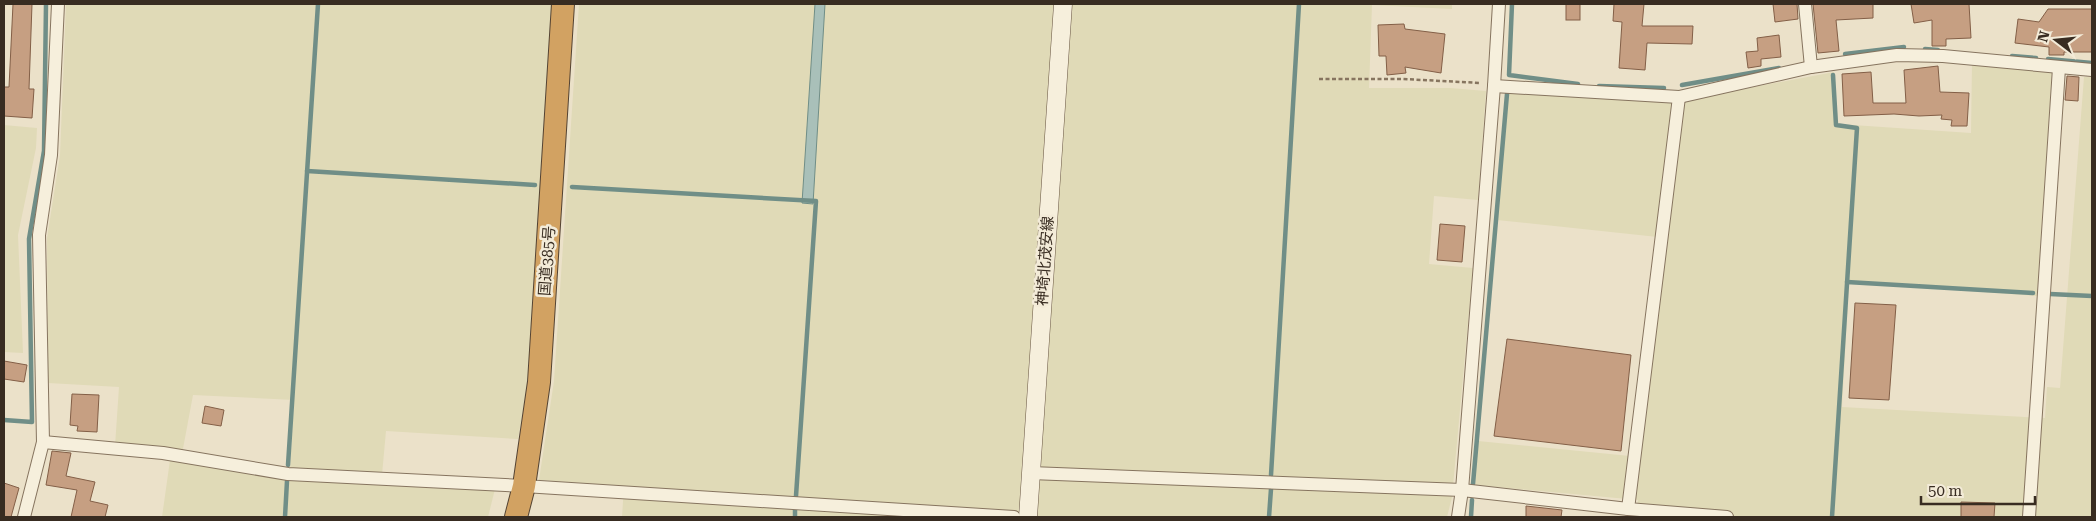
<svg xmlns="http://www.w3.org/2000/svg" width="2096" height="521" font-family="'Roboto Serif','Noto Sans JP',serif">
<rect width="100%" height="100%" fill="#ebe1c9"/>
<g fill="#e0dab7" fill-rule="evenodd">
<path d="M 66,4 L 552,4 L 529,376 L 518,439 L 386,431 L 382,475 L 497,481 L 488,517 L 162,517 L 171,453 L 115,446 L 119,387 L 48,383 L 47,238 L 60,155 ZM 193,395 L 294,400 L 290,470 L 182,454 Z"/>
<path d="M 579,4 L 1452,4 L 1452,9 L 1372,5 L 1369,88 L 1450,88 L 1486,91 L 1478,200 L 1434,196 L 1429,264 L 1473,268 L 1452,497 L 1447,517 L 622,517 L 624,486 L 539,480 L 554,381 Z"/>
<path d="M 1972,63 L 2052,73 L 2037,296 L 1849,282 L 1842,407 L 2045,418 L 2047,387 L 2060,388 L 2084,77 L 2092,77 L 2092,517 L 1635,517 L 1638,500 L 1475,485 L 1478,441 L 1640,457 L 1667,238 L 1497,220 L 1509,92 L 1668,103 L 1834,72 L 1838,124 L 1971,133 Z"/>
<path d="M 4,125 L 37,128 L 36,148 L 18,235 L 23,353 L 4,352 Z"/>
</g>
<path fill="#a9c0b9" stroke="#708e87" d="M 815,4 L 825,4 L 813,204 L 802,203 Z"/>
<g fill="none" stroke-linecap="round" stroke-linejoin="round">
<g stroke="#708e87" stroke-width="4.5">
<path d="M 1512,4 L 1509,75 L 1578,84"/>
<path d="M 1925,49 L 1938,50"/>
<path d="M 1845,54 L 1904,47"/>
<path d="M 2012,56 L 2036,58"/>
<path d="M 2048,59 L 2092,63"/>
<path d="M 1682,85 L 1779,68"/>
<path d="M 1599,86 L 1664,88"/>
<path d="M 307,171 L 535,185"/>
<path d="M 572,187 L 816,201 L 796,496"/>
<path d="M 1847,282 L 2033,293"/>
<path d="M 2050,294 L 2092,296"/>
<path d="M 4,420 L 32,422 L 29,239 L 44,151 L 46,4"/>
<path d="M 288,465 L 318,4"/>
<path d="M 1271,475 L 1299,4"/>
<path d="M 1473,484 L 1507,94"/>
<path d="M 285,517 L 287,481"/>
<path d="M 795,517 L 795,510"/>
<path d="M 1269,517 L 1271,489"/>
<path d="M 1471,517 L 1472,500"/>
<path d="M 1832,517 L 1857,128 L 1836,125 L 1833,75"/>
</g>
</g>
<g fill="#c69f82" stroke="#835f47">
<path d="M 13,4 L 32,4 L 29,89 L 34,89 L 32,118 L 4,116 L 4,87 L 9,87 Z"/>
<rect x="1566" y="4" width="14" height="16"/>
<path d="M 1614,4 L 1644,4 L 1642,26 L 1693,26 L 1692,44 L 1647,43 L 1645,70 L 1619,68 L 1622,22 L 1613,21 Z"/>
<path d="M 1773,4 L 1797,4 L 1798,19 L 1775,22 Z"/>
<path d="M 1813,4 L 1873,4 L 1873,18 L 1836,20 L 1839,51 L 1818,53 Z"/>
<path d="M 1911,4 L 1969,4 L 1971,38 L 1946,39 L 1946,46 L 1932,46 L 1932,20 L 1914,23 Z"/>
<path d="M 2048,9 L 2092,9 L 2092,52 L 2064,52 L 2064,55 L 2049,55 L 2049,47 L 2015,43 L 2018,19 L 2039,22 Z"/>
<path d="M 1404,24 L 1405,29 L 1445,34 L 1441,73 L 1405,67 L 1406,73 L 1387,75 L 1386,56 L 1379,56 L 1378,25 Z"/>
<path d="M 1779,35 L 1781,57 L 1761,59 L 1761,66 L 1748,68 L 1746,52 L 1758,51 L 1757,38 Z"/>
<path d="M 1938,66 L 1940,92 L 1969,93 L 1967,126 L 1951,126 L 1952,120 L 1941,119 L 1942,115 L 1919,116 L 1894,114 L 1844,116 L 1842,74 L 1871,72 L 1873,103 L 1906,103 L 1904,70 Z"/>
<path d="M 2067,76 L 2079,77 L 2078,101 L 2065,100 Z"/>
<path d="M 1440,224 L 1465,226 L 1462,262 L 1437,260 Z"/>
<path d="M 1855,303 L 1896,305 L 1889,400 L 1849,398 Z"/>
<path d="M 1507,339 L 1631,355 L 1621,451 L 1494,436 Z"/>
<path d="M 4,361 L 27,365 L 24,382 L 4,379 Z"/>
<path d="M 72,394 L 99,395 L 97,432 L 77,431 L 78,426 L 70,425 Z"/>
<path d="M 205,406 L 224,410 L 221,426 L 202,423 Z"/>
<path d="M 52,451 L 71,453 L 66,476 L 95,482 L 90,501 L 108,505 L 105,517 L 71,517 L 77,490 L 46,485 Z"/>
<path d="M 4,483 L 19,488 L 11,517 L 4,517 Z"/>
<path d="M 1961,502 L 1995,503 L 1994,517 L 1961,517 Z"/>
<path d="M 1526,506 L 1562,510 L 1561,517 L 1526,517 Z"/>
</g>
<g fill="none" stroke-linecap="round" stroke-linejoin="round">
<defs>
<g id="street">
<path d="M 1805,4 L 1811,67"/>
<path d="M 1494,86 L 1679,97 L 1811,67 L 1897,55 L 1943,56 L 2092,70"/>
<path d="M 43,442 L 163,453 L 288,474 L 524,486 L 1014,517"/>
<path d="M 1031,473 L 1462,490 L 1628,509 L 1727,517"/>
<path d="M 1628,509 L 1679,97"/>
<path d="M 24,517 L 43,442 L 39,235 L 51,155 L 58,4"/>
<path d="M 1458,517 L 1462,490 L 1494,86 L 1499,4"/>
<path d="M 2029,517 L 2059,68"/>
</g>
<path id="secondary" d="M 1028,517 L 1063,4"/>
<path id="highway" d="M 516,517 L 524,486 L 539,382 L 563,4"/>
</defs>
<use href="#street" stroke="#86745f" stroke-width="14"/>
<use href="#secondary" stroke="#685542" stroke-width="19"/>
<use href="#highway" stroke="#544333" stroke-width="24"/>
<path stroke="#86745f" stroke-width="2.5" stroke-dasharray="4 2.5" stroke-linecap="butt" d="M 1319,79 L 1403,79 L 1481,83"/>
<use href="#street" stroke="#f6efdc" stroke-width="12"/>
<use href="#secondary" stroke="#f6efdc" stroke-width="18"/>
<use href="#highway" stroke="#d2a262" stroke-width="22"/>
</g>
<g text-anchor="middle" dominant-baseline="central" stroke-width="5" stroke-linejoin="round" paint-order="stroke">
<g font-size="15" fill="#382c21" stroke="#f3ebd8">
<text transform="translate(547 261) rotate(-86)">国道385号</text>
<text transform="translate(1045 261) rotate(-86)">神埼北茂安線</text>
</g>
</g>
<rect width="2096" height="521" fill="none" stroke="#382c21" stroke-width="10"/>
<g transform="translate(2056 40) rotate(286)" stroke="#f3ebd8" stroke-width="4" paint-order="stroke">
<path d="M0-4L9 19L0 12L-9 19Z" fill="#382c21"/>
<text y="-8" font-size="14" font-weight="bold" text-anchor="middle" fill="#382c21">N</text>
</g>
<path d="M1921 496v8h114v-8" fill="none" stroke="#382c21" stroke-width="2.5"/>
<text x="1928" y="496" font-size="15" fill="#382c21" stroke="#f3ebd8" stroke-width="4" paint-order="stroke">50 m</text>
</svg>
